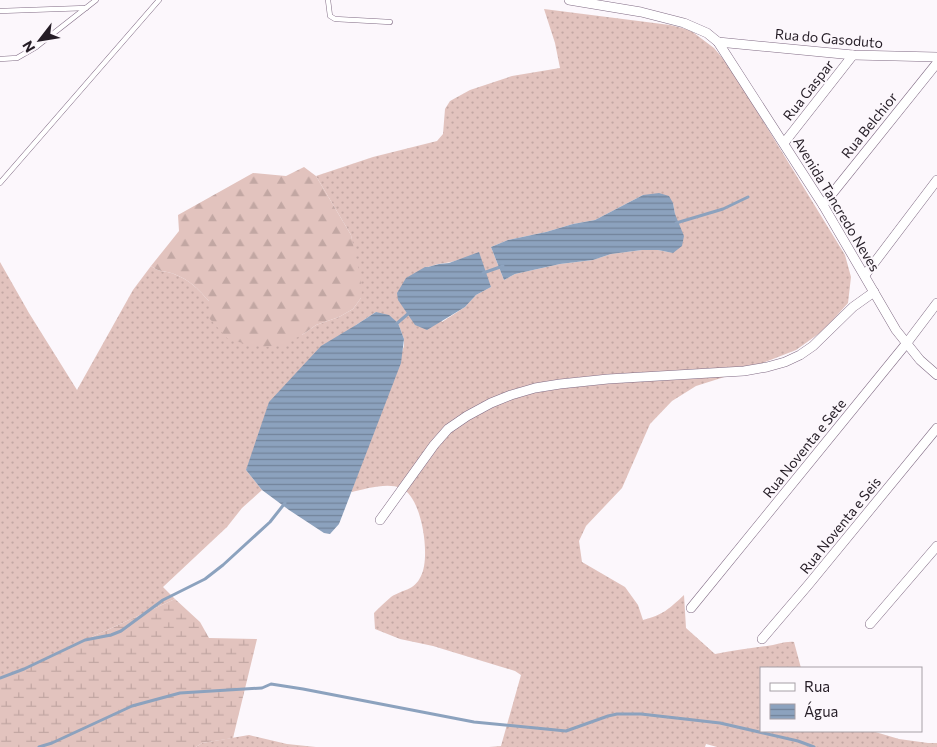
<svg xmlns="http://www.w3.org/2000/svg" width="937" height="747" font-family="Commissioner,sans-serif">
<defs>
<pattern id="grass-dots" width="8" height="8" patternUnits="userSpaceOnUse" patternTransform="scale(1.25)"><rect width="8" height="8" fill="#e2c3be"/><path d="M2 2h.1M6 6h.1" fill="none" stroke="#c2a7a3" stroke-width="1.8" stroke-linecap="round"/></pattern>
<pattern id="forest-firs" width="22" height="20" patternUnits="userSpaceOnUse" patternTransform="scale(1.25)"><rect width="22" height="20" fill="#e2c3be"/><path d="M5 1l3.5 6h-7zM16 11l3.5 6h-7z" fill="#c2a7a3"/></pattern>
<pattern id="wetland-marsh" width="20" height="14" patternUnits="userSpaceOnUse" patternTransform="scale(1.25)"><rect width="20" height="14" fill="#e2c3be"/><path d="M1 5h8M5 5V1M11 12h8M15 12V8" fill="none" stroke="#c2a7a3"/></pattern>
<pattern id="water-rules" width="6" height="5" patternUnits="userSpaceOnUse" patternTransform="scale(1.25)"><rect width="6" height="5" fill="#8ca2be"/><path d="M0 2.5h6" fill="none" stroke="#72839a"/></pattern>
</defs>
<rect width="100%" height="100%" fill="#fcf7fc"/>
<g fill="url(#grass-dots)" fill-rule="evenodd">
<path d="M 544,9 L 670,25 L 690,30 L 714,48 L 730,67 L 845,255 L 851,277 L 848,303 L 824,330 L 796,350 L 737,373 L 696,386 L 672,401 L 650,424 L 622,488 L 586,526 L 579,541 L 582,562 L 625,587 L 638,605 L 643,620 C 663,615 669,609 684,595 L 686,628 L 715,654 C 732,651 749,648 767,646 C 776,645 785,641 794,642 L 801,668 L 761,668 L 761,731 L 872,731 L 899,739 L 928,743 L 937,743 L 937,747 L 717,747 L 706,744 L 705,747 L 489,747 L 501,746 L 521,675 L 515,671 L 433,646 L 400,639 L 375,629 L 374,613 C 379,608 385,602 391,597 C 403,589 414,591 421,576 C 431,557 422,496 401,488 C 387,482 365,489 351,492 L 404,346 L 404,339 L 398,323 L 376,312 L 356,325 L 246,470 L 262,490 L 242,508 L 227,527 L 163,587 L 175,599 L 0,679 L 0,262 L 29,313 L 77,390 L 124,306 L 133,290 L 151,266 C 161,273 163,270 174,274 C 190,280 198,289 209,301 L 209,318 L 302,335 L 316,325 L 339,317 L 353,309 L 361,298 L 351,235 L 316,176 L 373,157 L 437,141 L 443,134 L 445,109 L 450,101 L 470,90 L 512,76 L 560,68 L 555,43 ZM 643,195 L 673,203 L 675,214 L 673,253 L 658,250 L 642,250 L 611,254 L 593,260 L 560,264 L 515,274 L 504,280 L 491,247 L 508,240 L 546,232 L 573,224 L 595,220 ZM 460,259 L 491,287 L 476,295 L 465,307 L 442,322 L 425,267 C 430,267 433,265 438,264 C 446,263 453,262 460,259 Z"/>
<path d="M 249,735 L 287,744 L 316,747 L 196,747 L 202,743 Z"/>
</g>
<path fill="url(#forest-firs)" d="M 304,167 L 316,176 L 351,235 L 360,276 L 362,289 L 361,298 L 353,309 L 339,317 L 316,325 L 302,335 L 282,345 L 264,347 L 229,340 L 209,318 L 209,301 C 198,289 190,280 174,274 C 163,270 161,273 151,266 L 179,231 L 178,215 L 253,173 L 286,176 Z"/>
<path fill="url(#wetland-marsh)" d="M 175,599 L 200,622 L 209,638 L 257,639 L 233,738 L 202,743 L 196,747 L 0,747 L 0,679 Z"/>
<g fill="url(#water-rules)">
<path d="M 659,193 L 669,196 L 673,203 L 675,214 L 684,236 L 682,246 L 673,253 L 658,250 L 642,250 L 611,254 L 593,260 L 560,264 L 515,274 L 504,280 L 491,247 L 508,240 L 546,232 L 573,224 L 595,220 L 643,195 Z"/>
<path d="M 479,252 L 491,287 L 476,295 L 465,307 L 427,330 L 415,325 L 398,300 L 397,293 L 406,278 L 425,267 L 428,267 L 439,264 L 449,263 Z"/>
<path d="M 376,312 L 389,315 L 398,323 L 404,339 L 401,363 L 339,524 L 330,534 L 324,533 L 289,510 L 262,490 L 246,470 L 269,402 L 321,346 L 356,325 Z"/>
</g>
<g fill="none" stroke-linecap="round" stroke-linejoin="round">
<g stroke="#8ca2be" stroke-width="3">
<path d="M 676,223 L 723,209 L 748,197"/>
<path d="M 483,273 L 503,266"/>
<path d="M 395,325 L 409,313"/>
<path d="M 0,678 L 24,669 L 85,640 L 111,635 L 121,631 L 163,600 L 205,579 L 223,565 L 270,522 L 285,503"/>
<path d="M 39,747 L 52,743 L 132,706 L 180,693 L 262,688 L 271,684 L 303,689 L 474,722 L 566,731 L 608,716 L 617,714 L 641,714 L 720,723 L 798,741 L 814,747"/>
</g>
<defs>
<g id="service">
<path d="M 328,0 L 330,16 L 335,19 L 390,22"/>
<path d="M 0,11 L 86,8"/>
<path d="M 0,59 L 17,58 L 36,47 L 96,0"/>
<path d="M 0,183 L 159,0"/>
</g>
<g id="minor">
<path d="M 569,0 L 641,12 L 684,23 L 707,33 L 718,42 L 823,205 L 896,330 L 920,360 L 937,375"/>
<path d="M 718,42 L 853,55 L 937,57"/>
<path d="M 784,143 L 853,55"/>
<path d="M 823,205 L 937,63"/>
<path d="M 865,275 L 937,180"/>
<path d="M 380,520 L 434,445 L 448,429 L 467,416 L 491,403 L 511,395 L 535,388 L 560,384 L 608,379 L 744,371 L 767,367 L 785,362 L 800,355 L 813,346 L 853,307 L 874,292"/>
<path d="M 691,608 L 906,344 L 937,303"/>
<path d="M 870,624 L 937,546"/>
<path d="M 762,639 L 809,584 L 937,428"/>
</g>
</defs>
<use href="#service" stroke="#806b84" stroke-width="5.5"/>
<use href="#minor" stroke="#806b84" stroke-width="10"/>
<use href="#service" stroke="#fff" stroke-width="4.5"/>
<use href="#minor" stroke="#fff" stroke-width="9"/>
</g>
<g text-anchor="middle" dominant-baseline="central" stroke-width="4" stroke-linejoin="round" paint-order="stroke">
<g font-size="14" fill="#251d26" stroke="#fcf7fc">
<text transform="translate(829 38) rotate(5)">Rua do Gasoduto</text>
<text transform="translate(808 90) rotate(-52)">Rua Gaspar</text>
<text transform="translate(869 125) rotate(-51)">Rua Belchior</text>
<text transform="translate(837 204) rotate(59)">Avenida Tancredo Neves</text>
<text transform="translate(804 448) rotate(-51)">Rua Noventa e Sete</text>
<text transform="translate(840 525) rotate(-51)">Rua Noventa e Seis</text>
</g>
</g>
<rect x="760" y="667" width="162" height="65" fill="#fcf7fc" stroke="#a6a0a6"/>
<rect x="770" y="683" width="25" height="8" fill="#ffffff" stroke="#a6a0a6"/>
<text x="804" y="692" font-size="15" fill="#251d26">Rua</text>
<rect x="770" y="704" width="25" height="15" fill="url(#water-rules)" stroke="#a6a0a6"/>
<text x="804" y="717" font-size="15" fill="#251d26">Água</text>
<g transform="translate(40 40) rotate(239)" stroke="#fcf7fc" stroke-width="4" paint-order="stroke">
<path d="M0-4L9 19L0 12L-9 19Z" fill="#251d26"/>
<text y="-8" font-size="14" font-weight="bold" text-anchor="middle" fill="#251d26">N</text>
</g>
</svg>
